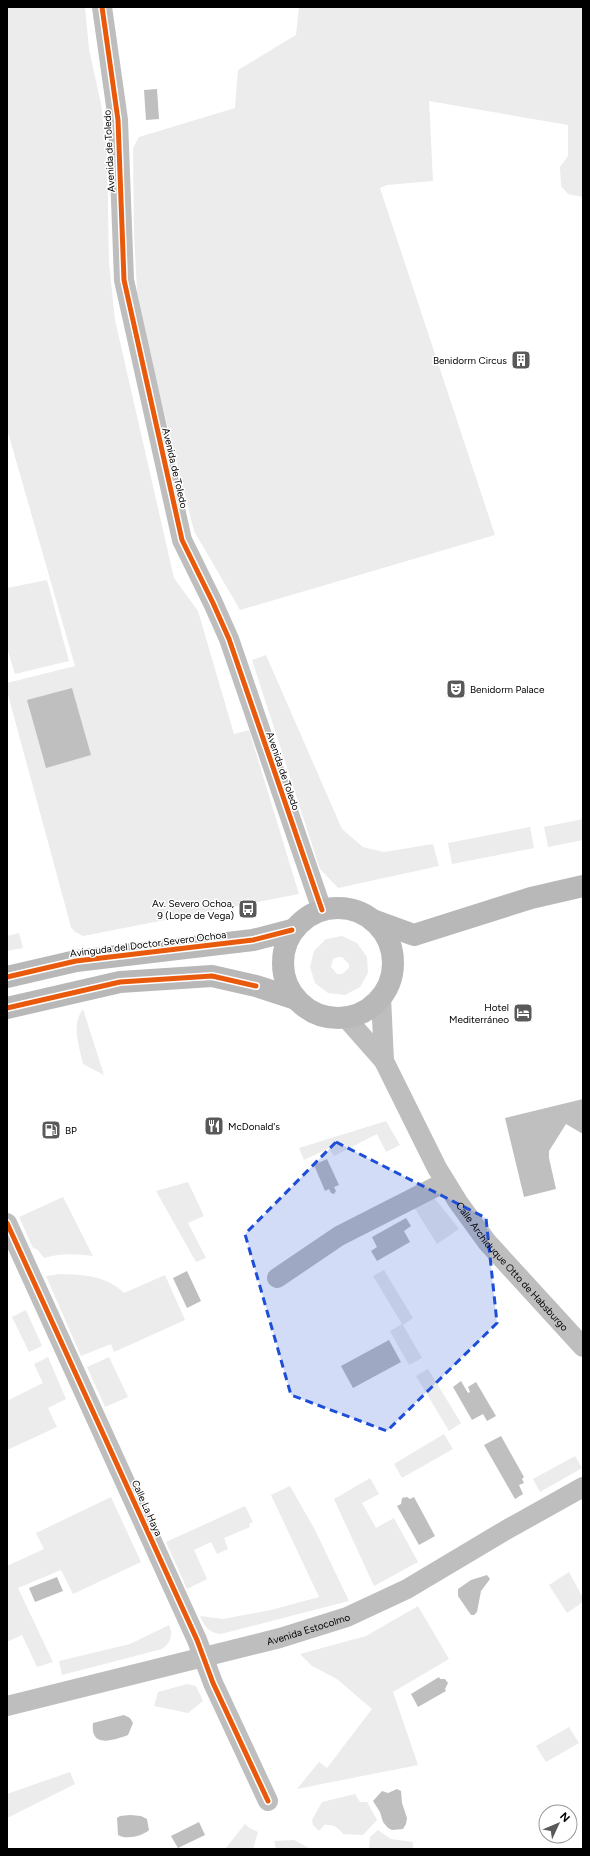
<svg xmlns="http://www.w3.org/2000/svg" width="590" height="1856" font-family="Figtree,sans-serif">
<rect width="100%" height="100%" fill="#fff"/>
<g fill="#ececec" fill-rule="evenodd">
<path d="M 7,7 L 85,7 L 89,49 L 101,104 L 107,154 L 109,263 L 115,320 L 174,578 L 198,611 L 234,734 L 249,730 L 299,894 L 83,936 L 75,932 L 71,927 L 7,691 L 7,683 L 75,666 L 7,429 Z"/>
<path d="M 299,7 L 583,7 L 583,197 L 568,194 L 561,186 L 560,167 L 568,156 L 568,125 L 429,101 L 433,181 L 387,185 L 380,188 L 495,535 L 240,610 L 194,531 L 138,308 L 134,234 L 133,148 L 139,137 L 235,108 L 238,70 L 296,35 Z"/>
<path d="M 47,580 L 69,661 L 15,674 L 7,648 L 7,588 Z"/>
<path d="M 266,655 L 342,829 L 363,847 L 384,852 L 433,844 L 439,866 L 338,888 L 320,869 L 252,660 Z"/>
<path d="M 583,819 L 583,840 L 548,847 L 544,827 Z"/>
<path d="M 530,827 L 534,848 L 452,864 L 448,843 Z"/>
<path d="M 19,933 L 23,948 L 7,951 L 7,936 Z"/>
<path d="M 342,936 L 357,943 L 367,957 L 368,973 L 360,987 L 345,995 L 328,993 L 315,983 L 310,967 L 314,951 L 326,939 ZM 338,957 L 342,957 L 349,964 L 349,968 L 342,974 L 337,974 L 331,967 L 333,959 Z"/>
<path d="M 83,1009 L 104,1075 L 83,1064 C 79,1045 71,1025 83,1009 Z"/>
<path d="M 386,1121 L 400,1145 L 386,1152 L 377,1134 L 334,1156 L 329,1148 L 304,1160 L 299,1148 Z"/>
<path d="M 188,1182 L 204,1216 L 188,1223 L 206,1258 L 196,1262 L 156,1191 Z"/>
<path d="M 63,1197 L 93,1256 C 76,1254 62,1253 44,1258 L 37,1249 L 33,1248 L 19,1217 Z"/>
<path d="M 432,1197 L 436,1200 L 459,1229 L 437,1244 L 412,1204 Z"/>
<path d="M 384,1270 L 413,1318 L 403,1325 L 422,1358 L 409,1365 L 390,1331 L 402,1324 L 373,1276 Z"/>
<path d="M 60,1274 C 85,1275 105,1275 124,1293 L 165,1275 L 185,1320 L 114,1352 L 111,1344 L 81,1356 L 46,1276 Z"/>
<path d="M 26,1310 L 42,1346 L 29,1352 L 12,1317 Z"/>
<path d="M 48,1357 L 66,1399 L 48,1408 L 57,1427 L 7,1450 L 7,1401 L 43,1383 L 34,1364 Z"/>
<path d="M 109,1357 L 128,1397 L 105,1407 L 87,1367 Z"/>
<path d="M 428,1369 L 461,1423 L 449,1431 L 416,1376 Z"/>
<path d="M 444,1434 L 453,1449 L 402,1478 L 394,1464 Z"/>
<path d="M 575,1456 L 582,1468 L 540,1492 L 533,1479 Z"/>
<path d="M 370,1478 L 379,1494 L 362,1503 L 376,1528 L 394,1518 L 418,1562 L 374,1586 L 334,1499 Z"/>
<path d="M 290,1486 L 314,1528 L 349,1601 L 221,1634 C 209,1633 204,1626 200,1616 L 223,1619 L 271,1610 L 319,1597 L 271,1495 Z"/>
<path d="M 111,1497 L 141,1562 L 73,1594 L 61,1570 L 18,1588 L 53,1662 L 37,1667 L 22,1635 L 7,1642 L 7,1566 L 44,1549 L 36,1533 Z"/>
<path d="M 245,1506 L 253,1522 L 249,1524 L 250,1527 L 224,1538 L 228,1549 L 217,1554 L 211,1542 L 194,1550 L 207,1579 L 187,1589 L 166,1542 Z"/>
<path d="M 569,1572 L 583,1598 L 583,1602 L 567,1613 L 549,1585 Z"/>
<path d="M 418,1606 L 449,1659 L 393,1692 L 418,1765 L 297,1789 L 319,1762 L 327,1768 L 372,1709 L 337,1679 L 312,1666 L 300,1654 L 366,1636 Z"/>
<path d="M 169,1625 C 174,1635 170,1643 162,1649 L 62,1675 L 59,1661 L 130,1644 Z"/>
<path d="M 187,1684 L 196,1686 L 203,1701 L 188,1713 L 154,1706 L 158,1692 Z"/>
<path d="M 569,1727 L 579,1743 L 546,1762 L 536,1746 Z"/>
<path d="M 70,1772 L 75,1784 L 7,1818 L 7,1794 Z"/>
<path d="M 355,1794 L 360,1802 L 367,1802 L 377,1820 L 363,1835 L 343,1834 C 338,1827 332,1824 324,1825 L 319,1831 L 313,1825 L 312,1820 L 322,1802 Z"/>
<path d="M 245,1824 L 248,1827 L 258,1832 L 253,1849 L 225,1849 Z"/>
<path d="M 378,1830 L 391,1839 L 413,1842 L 413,1849 L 369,1849 L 370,1837 Z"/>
<path d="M 294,1840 L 311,1849 L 276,1849 L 274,1841 Z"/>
</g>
<g fill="#bfbfbf">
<path d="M 157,89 L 159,119 L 146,120 L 144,90 Z"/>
<path d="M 72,688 L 91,755 L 46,768 L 27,700 Z"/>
<path d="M 583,1099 L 583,1134 L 566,1124 L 549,1151 L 549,1158 L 556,1189 L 524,1197 L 505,1118 Z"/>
<path d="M 327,1159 L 339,1185 L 334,1187 L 336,1191 L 334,1194 L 331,1193 L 329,1189 L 325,1191 L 314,1165 Z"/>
<path d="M 406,1218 L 411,1226 L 404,1231 L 410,1242 L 377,1261 L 371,1251 L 377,1247 L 372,1237 Z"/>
<path d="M 187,1271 L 201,1301 L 187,1308 L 173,1278 Z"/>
<path d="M 389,1340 L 401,1362 L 353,1388 L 341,1366 Z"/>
<path d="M 461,1381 L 468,1393 L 470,1392 L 468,1387 L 476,1382 L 496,1416 L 487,1421 L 483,1414 L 472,1420 L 453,1387 Z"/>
<path d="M 501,1436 L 524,1477 L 522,1479 L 524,1483 L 519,1485 L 523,1494 L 515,1499 L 484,1445 Z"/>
<path d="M 407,1497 L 410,1499 L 414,1497 L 435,1536 L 419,1545 L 397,1506 L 401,1504 L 402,1498 Z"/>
<path d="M 487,1575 L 490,1579 L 481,1591 L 477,1612 L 474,1615 L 471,1615 L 458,1596 L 458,1589 L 471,1580 Z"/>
<path d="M 57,1577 L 63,1591 L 35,1602 L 29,1588 Z"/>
<path d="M 439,1677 L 440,1679 L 445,1679 L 448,1683 L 445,1689 L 446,1691 L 418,1707 L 411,1694 Z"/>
<path d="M 124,1715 L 130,1718 L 133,1723 L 128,1735 C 114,1740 90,1749 93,1723 Z"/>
<path d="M 397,1789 L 401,1791 L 402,1803 L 407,1818 L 406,1824 L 403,1829 L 392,1830 L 388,1828 L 383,1822 L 380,1812 L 373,1801 L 382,1791 L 388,1793 Z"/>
<path d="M 130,1815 L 141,1816 L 147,1819 L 149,1830 C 143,1836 126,1840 118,1835 L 117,1818 L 120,1816 Z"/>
<path d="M 199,1822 L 205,1835 L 178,1848 L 171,1836 Z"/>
</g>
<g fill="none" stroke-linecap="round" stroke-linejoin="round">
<g stroke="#bebebe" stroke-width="20">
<path d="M 102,7 L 118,120 L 124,280 L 182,540 L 213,603 L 229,639 L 322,910"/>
<path d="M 381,997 L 384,1061"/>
<path id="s1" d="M 346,1018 L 384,1061 L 437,1168 L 458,1202 L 487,1242 L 583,1347"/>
<path d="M 7,1223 L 197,1640 L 213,1683 L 268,1801"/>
<path d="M 277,1278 L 339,1236 L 445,1182"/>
<path id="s2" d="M 7,1706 L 280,1638 L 347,1617 L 407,1589 L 506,1530 L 583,1487"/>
</g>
<g stroke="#b8b8b8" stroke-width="22">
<circle cx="338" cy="963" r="55"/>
<path d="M 373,920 L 414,935 L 531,898 L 583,886"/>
<path d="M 7,977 L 76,961 L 253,940 L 292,930"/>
<path d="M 7,1008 L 120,982 L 212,976 L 256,986 L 296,999"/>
</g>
<defs>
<g id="cycleway">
<path d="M 102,7 L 118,120 L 124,280 L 182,540 L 213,603 L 229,639 L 322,910"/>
<path d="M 7,977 L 76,961 L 253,940 L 292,930"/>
<path d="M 7,1008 L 120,982 L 212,976 L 256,986"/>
<path d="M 7,1223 L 197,1640 L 213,1683 L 268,1801"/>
</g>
</defs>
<use href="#cycleway" stroke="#fff" stroke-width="8"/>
<use href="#cycleway" stroke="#e8590c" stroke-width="5"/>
</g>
<path fill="#1d4ed8" fill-opacity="0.2" stroke="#1d4ed8" stroke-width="3" stroke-dasharray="8 5" stroke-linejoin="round" d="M 336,1142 L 486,1218 L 497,1323 L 387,1431 L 291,1395 L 245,1234 Z"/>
<defs>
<symbol id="building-square" viewBox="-11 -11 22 22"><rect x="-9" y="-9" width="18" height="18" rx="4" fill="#595959" stroke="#fff"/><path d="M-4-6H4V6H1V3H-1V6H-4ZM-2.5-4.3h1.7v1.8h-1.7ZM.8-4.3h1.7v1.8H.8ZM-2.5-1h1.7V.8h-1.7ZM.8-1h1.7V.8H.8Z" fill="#fff"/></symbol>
<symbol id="theatre-square" viewBox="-11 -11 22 22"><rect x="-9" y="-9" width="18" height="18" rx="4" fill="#595959" stroke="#fff"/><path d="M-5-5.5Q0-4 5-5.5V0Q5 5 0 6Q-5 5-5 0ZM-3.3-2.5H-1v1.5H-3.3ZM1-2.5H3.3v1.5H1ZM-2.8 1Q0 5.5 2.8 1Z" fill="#fff"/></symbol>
<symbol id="bus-square" viewBox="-11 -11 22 22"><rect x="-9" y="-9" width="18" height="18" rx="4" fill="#595959" stroke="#fff"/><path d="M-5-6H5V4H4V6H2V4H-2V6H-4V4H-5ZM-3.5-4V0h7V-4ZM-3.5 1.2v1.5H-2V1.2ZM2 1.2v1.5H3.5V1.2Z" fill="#fff"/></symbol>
<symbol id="hotel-square" viewBox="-11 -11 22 22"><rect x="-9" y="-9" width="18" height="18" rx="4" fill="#595959" stroke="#fff"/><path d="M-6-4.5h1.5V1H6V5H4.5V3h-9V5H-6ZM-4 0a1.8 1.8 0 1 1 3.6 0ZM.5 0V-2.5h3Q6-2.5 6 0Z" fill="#fff"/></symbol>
<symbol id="restaurant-square" viewBox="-11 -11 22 22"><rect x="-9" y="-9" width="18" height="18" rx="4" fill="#595959" stroke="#fff"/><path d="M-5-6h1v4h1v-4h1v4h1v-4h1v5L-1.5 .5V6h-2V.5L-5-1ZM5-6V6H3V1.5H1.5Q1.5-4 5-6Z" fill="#fff"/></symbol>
<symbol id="fuel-square" viewBox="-11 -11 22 22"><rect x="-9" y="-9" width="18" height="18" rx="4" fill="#595959" stroke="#fff"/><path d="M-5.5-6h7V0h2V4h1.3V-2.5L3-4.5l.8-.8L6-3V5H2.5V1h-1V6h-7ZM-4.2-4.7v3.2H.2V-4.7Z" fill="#fff"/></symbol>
</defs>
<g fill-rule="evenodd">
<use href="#building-square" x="510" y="349" width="22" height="22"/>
<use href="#theatre-square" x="445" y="678" width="22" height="22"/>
<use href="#bus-square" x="237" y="898" width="22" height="22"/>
<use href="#hotel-square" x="512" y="1002" width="22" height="22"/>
<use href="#restaurant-square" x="203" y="1115" width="22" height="22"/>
<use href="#fuel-square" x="40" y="1119" width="22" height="22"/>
</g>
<g text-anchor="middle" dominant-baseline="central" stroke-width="3" stroke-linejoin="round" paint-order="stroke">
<g font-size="10" fill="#000" stroke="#fff">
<text transform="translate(109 151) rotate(-93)">Avenida de Toledo</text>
<text transform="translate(175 468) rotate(77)">Avenida de Toledo</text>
<text transform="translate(283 771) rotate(71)">Avenida de Toledo</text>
<text transform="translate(148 944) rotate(-7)">Avinguda del Doctor Severo Ochoa</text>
<text stroke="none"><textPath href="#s1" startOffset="301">Calle Archiduque Otto de Habsburgo</textPath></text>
<text transform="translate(147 1508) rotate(66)">Calle La Haya</text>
<text stroke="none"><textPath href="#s2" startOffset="311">Avenida Estocolmo</textPath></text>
</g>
<g font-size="10" fill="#000" stroke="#fff" text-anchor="end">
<text x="507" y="360">Benidorm Circus</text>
<text x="470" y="689" text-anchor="start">Benidorm Palace</text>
<text x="234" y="903">Av. Severo Ochoa,<tspan x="234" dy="12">9 (Lope de Vega)</tspan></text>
<text x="509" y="1007">Hotel<tspan x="509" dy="12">Mediterráneo</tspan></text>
<text x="228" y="1126" text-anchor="start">McDonald's</text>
<text x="65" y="1130" text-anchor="start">BP</text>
</g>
</g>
<rect width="590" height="1856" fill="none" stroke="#000000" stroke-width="16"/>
<g transform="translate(558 1824) rotate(46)"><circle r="19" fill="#ffffff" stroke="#999999"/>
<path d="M0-3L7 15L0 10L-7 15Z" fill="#595959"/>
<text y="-6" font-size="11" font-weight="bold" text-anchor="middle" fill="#000000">N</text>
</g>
</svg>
